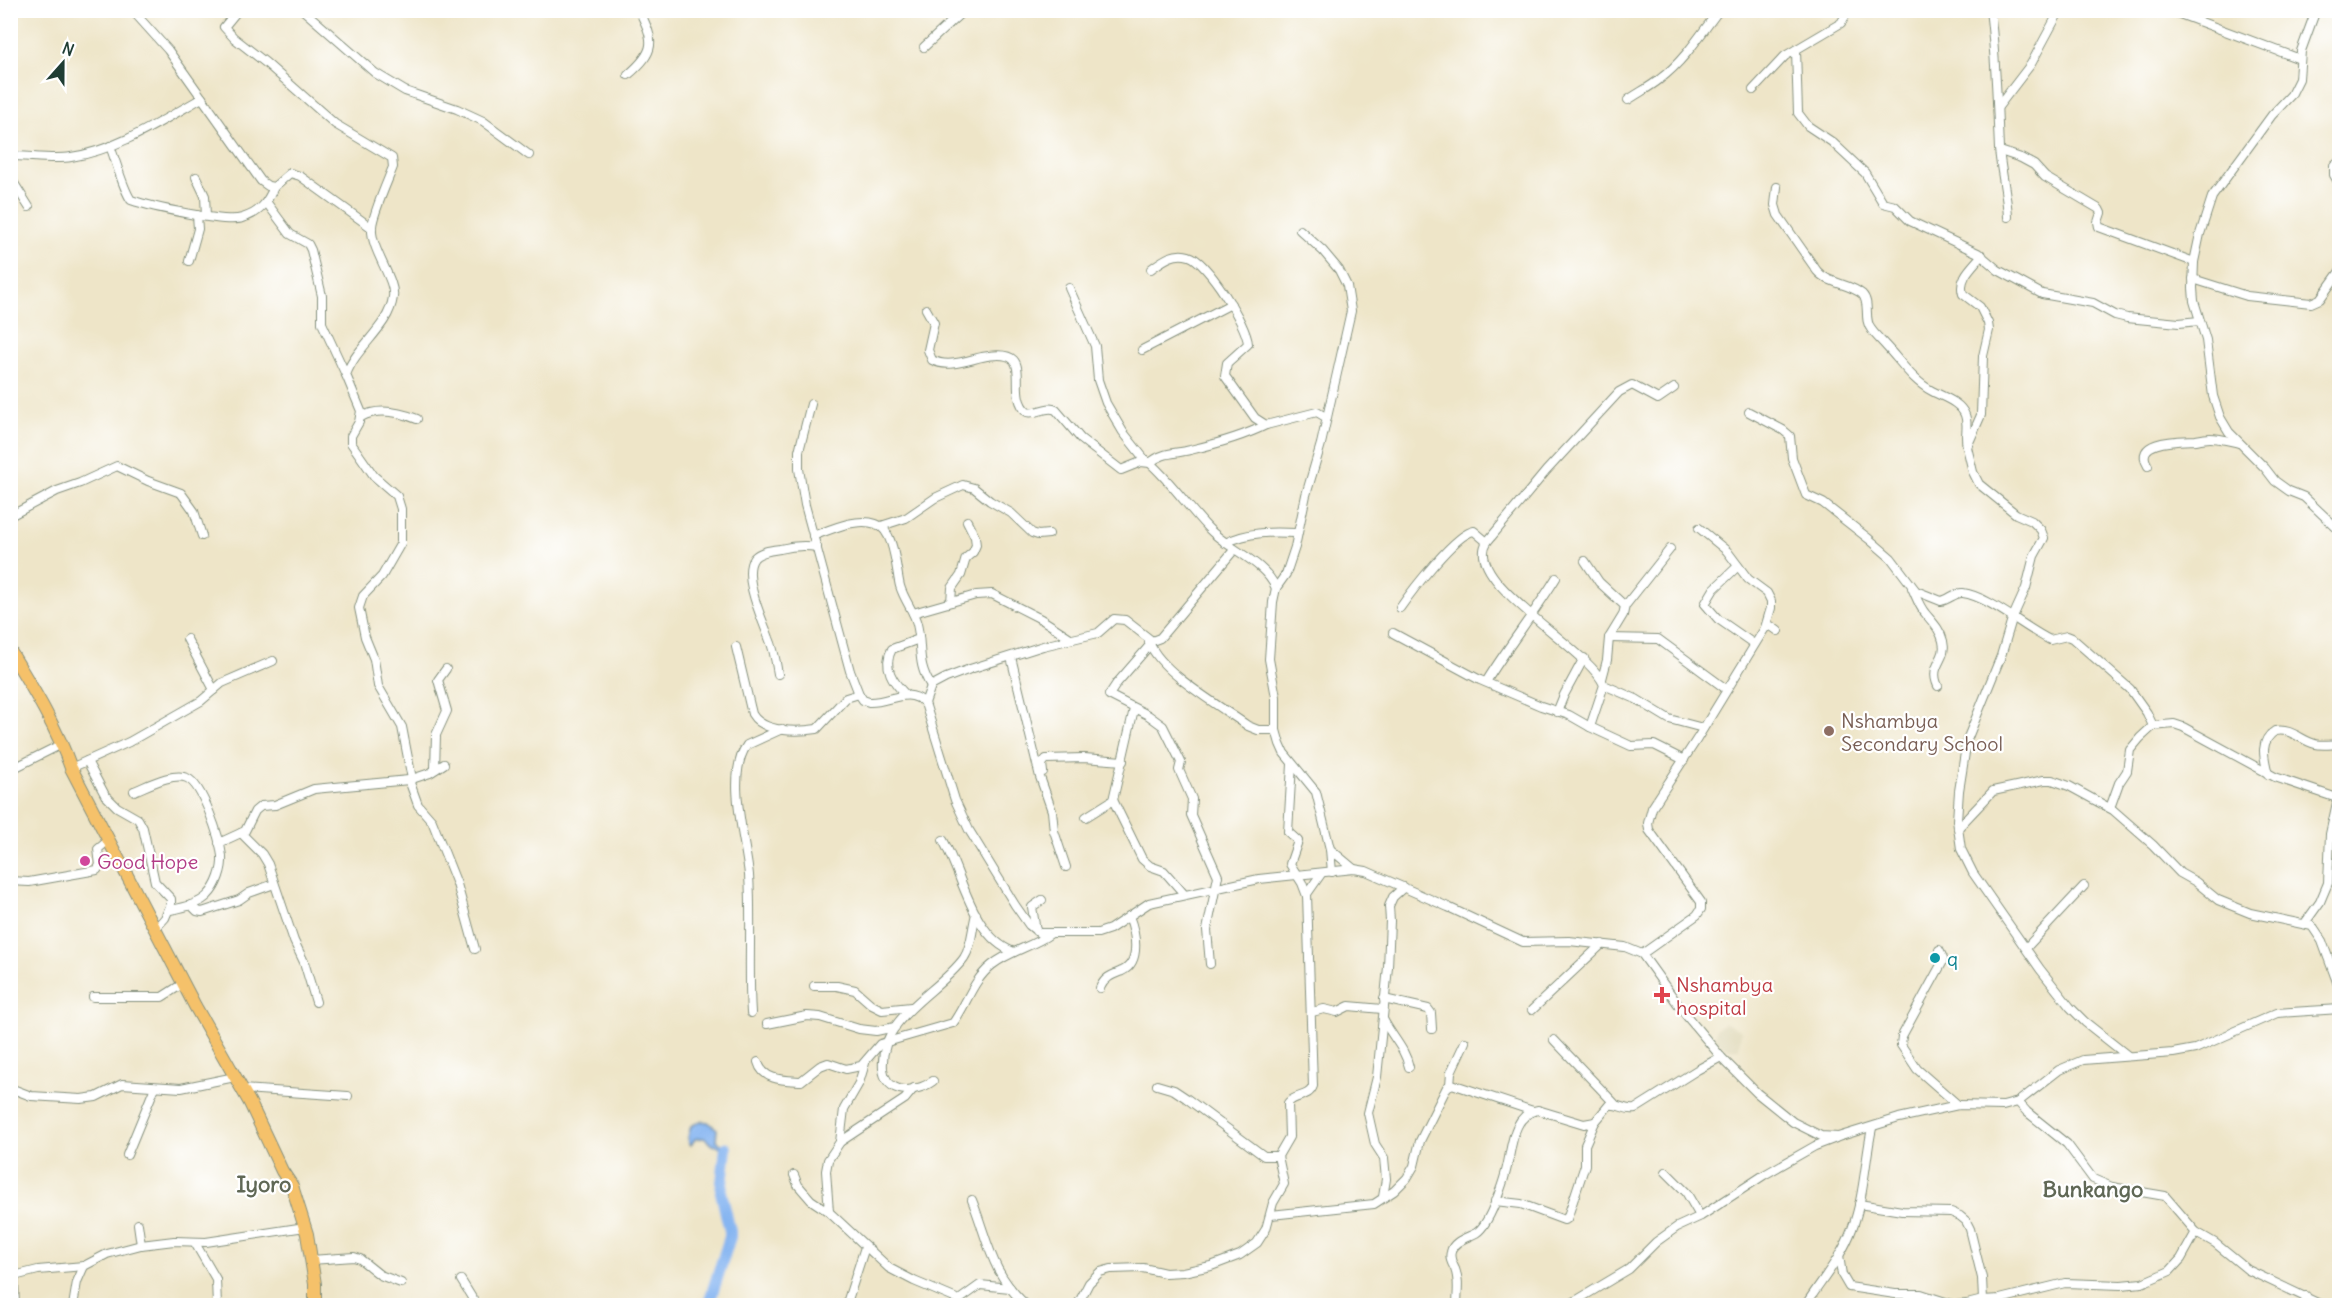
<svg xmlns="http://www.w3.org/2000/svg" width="2350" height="1316" font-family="Delius,sans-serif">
<rect width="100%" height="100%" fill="#fff"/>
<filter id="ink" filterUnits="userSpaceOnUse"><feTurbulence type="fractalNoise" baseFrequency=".0167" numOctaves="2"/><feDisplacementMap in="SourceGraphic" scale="12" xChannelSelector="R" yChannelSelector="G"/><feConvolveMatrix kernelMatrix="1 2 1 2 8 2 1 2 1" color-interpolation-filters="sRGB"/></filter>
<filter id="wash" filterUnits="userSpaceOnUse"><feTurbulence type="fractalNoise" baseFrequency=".008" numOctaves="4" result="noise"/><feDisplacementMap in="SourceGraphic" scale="24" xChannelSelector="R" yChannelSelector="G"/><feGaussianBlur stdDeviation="1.35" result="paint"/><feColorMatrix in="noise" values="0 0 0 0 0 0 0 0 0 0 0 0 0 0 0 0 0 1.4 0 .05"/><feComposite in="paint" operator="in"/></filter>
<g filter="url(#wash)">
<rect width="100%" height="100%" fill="#eee5c8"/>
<path fill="#dfd8b7" d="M 1725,1023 L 1741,1030 L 1739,1048 L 1728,1049 L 1715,1039 L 1716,1029 Z"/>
<path fill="#86b5f1" stroke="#527992" stroke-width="1.5" d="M 701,1121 L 708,1122 L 717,1129 L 716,1140 L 726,1148 L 713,1145 L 704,1138 L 695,1139 L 691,1145 L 689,1144 L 688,1137 L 691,1126 Z"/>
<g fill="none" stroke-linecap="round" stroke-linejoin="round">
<path stroke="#86b5f1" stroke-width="12" d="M 708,1306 L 730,1237 L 730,1231 L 721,1192 L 726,1148"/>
</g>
</g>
<g filter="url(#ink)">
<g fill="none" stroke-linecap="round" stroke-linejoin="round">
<defs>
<g id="minor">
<path d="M 132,10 L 168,50 L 261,181 L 268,186 L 274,187 L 290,173 L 300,176 L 372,228"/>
<path d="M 238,10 L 224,27 L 234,38 L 266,63 L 335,124 L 392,158 L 393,167 C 388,180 372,216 372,227 C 370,249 396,280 393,297 C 389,328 356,346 346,375 L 361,411 L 359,422 L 351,436 L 351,443 L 374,476 L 397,496 L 401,509 L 401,543 L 382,576 L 363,596 L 359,608 L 365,637 L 374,659 L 378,686 L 402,727 L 412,779"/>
<path d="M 303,10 L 375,73 L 405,91 L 457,109 L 483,121 L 529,155"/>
<path d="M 1990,10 C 1996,56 1997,103 1999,149 C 2001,172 2007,194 2008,217"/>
<path d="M 2169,10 L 2300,59"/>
<path d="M 2316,10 L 2301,51 L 2299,79 L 2291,95 L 2272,115 L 2212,197 L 2200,234 L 2194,262 L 2193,288 L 2194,301 L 2206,340 L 2213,396 L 2220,417 L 2229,432 L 2265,468 L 2275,481 L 2289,491 L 2304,497 L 2340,531"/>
<path d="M 924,47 L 964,10"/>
<path d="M 1796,50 L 1798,113 L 1808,126 L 1832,142 L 1865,173 L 1883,203 L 1895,206 L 1910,221 L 1978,253 L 1998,270 L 2042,294 L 2093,303 L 2115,315 L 2127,318 L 2179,323 L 2199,321"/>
<path d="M 628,75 C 656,51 655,42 639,10"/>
<path d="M 1753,90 L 1785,56 L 1841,23 L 1849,10"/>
<path d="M 1628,100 C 1638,93 1650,87 1660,79 C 1684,61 1701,34 1719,10"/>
<path d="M 1998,107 L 2031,64 L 2060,10"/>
<path d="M 110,146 C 116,161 123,189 131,200 C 149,206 226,224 242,218 C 260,213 267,203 274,187"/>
<path d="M 2000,151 L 2021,158 L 2034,165 L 2045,177 L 2099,209 L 2101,213 L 2098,222 L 2099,227 L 2194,262"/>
<path d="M 10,156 C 29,156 55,160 71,157 C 118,150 161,121 202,98"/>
<path d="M 2340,161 L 2334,166 L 2334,175 L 2340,185"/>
<path d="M 10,177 L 29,207"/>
<path d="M 196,177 L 205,196 L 206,216"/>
<path d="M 1777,187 L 1775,205 L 1778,215 L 1817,271 C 1828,284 1849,283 1862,294 C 1871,303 1863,319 1871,329 C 1875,335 1881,340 1886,346 C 1901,362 1913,381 1932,391 C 1943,397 1960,402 1965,415 C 1969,425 1964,436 1967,447"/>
<path d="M 267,203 L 290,234 L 308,244 L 311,250 L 322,296 L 322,323 L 346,375"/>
<path d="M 1300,230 L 1323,251 L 1339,270 L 1347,286 L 1351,311 L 1321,444 L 1306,495 L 1295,547 L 1286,574 L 1276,588 L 1273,602 L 1269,659 L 1276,697 L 1276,730 L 1280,744 L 1284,753 L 1316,792 L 1330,849 L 1354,869"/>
<path d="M 1982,255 C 1972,267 1958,278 1963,294 L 1980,307 L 1988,323 L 1989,330 L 1983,356 L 1981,415 L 1967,447 L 1973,472 L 1979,484 L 2016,514 L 2032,521 L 2041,530 L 2044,538 L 2034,556 L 2026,588 L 2012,619 L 2001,656 L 1967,740 L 1959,791 L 1957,820 L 1961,849 L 1973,873 L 2040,969 L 2070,1007 L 2085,1022 L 2128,1056"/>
<path d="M 189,261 L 198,229 L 197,215"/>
<path d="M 1151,269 C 1162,261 1174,251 1189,256 C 1207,261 1247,325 1248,344 L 1227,363 L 1225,376 L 1255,418 L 1266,425 L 1317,412 L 1327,418"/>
<path d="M 2193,279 L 2247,296 L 2311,303 L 2320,299 L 2340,271"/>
<path d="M 1069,288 L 1095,346 L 1098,380 L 1106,403 L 1123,432 L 1146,461"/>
<path d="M 926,309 L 934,323 L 928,350 L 932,360 C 947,368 965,361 982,357 C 1041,345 1003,391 1027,412 C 1037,415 1046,405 1056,410 L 1081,439 L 1121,470 L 1141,462 L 1150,463 C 1172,483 1188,507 1208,528 C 1230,551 1263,560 1276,588"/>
<path d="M 1142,350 L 1231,304"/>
<path d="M 1674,388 L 1658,399 L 1632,385 L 1619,392 L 1546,471 L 1487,542 C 1462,581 1590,649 1604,685 L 1590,727 L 1631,746 L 1654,745 L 1684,760"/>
<path d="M 811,404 L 799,451 L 799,469 L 805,505 L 850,671 L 859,694 L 863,700 L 869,702 C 889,703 907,686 925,703 L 955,800 L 969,830 L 1015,905 L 1029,925 L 1039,933 L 1098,933 L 1110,929 L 1149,903 L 1259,879 L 1354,869 L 1366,871 L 1448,907 L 1523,942 L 1569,941 L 1625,947 L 1642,954 L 1685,1014 L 1721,1057 L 1757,1093 L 1793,1122 L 1821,1136 L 1838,1137 L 1899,1118 L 1958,1105 L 2003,1106 L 2018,1102 L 2059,1070 L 2083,1060 L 2173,1053 L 2195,1049 L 2277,1013 L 2340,1009"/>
<path d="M 1749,412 L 1783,430 L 1790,436 L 1792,458 L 1806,495 L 1823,503 L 1869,539 L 1891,558 L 1916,591 L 1941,601 C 1949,600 1955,592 1963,593 C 1988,596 2025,628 2050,640 L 2067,636 L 2072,638 L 2130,689 L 2147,713 L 2153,726"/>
<path d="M 361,417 C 377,408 399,412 417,419"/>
<path d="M 1150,463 C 1162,452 1175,454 1190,450 C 1216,444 1242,437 1266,425"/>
<path d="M 2148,466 C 2131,439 2183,441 2196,440 C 2201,439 2206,438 2210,438 C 2220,438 2230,441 2239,443"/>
<path d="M 10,516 L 57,491 L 80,483 L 117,466 L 148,481 L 181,493 L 194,511 L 202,536"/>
<path d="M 881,526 L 906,518 L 935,498 L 963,485 L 974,488 L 990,501 L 1011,513 L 1032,533 L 1038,535 L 1049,534"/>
<path d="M 1699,528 L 1727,551 L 1748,579 L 1767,593 L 1771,601 L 1771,608 L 1765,628"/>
<path d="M 813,536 C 832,529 857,517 876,524 C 895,530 896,571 900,586 C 904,600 914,611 917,624 C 923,649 916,662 931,686"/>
<path d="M 1225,543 C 1250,531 1271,532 1297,533"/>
<path d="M 1585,561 L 1599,582 L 1625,606 L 1623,615 L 1609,638 L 1607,660 L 1602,679"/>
<path d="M 1738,566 L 1714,589 L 1705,604 L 1718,619 L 1754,644"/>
<path d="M 1912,588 C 1916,596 1919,606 1925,613 C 1933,623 1940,629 1943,641 C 1948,660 1928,665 1938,686"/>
<path d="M 951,602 L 952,588 L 961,575 L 966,558 L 973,552 L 976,545 L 975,537 L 967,521"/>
<path d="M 1625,606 L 1670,549"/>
<path d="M 1400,608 C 1411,592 1456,533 1474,531 L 1487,542"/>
<path d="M 913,613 L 976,595 L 992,594 L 1041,619 L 1072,639"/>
<path d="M 1393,633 L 1480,680 L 1541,706 L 1569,715 L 1590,727"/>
<path d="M 1609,638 L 1658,639 L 1726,689"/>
<path d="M 187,639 L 214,690"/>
<path d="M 1149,642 C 1161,673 1220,706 1248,726 L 1258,730 L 1276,730"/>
<path d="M 1150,645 L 1117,683 L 1109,695 L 1148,715 L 1163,726 L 1181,762 L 1179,770 L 1192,799 L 1191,815 L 1218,876 L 1207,930 L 1210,964"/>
<path d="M 736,647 L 752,714 C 763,733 798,732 817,729 L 846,698 L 859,694"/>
<path d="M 1011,657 L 1040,777 L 1052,811 L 1054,831 L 1066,867"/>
<path d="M 778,674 C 776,662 774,649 769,638 C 763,621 741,575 754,558 C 760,551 772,550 780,549 C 792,546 804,545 817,547"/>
<path d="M 1486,682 C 1508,646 1534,614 1556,578"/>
<path d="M 1604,685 L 1636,699 L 1669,719 L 1703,728"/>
<path d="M 906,695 C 893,682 882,667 892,649 L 919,639"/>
<path d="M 925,703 L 931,686 L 946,678 L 970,669 L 1043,646 L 1098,633 L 1114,619 L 1125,620 L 1152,641 L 1160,638 L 1234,550"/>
<path d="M 1557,712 L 1564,695 L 1584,658"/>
<path d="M 87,761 L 105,795 L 117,807 L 138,819 L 143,828 L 155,882 L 171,899 L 171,904 L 165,918 L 155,929"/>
<path d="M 1292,764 L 1288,832 L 1298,841 L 1290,864 L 1302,883 L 1307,896"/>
<path d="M 71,768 L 129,742 L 201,701 L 222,683 L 273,661"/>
<path d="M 435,769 L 436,735 L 447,711 L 438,680 L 446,669"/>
<path d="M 10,770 L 62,744"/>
<path d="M 1043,772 L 1042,764 L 1046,759 L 1084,758 L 1123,761"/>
<path d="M 2268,774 C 2264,758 2259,741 2275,731 C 2292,728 2300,740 2315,744 C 2323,746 2332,744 2340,744"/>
<path d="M 409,780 L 418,805 L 432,821 L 457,884 L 475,949"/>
<path d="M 134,791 C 147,786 173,772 187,778 C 203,785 220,839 222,856 C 223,869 217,886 208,895 C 200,904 182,908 170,910"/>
<path d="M 1113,800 L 1142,859 L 1150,866 L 1164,871 L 1184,894"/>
<path d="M 2110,808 L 2119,783 L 2127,771 L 2130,750 L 2140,738 L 2153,726 L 2174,724 L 2183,727 L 2275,777 L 2340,799"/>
<path d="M 1086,817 L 1113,800 L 1134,709"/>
<path d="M 1958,828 L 1993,791 L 2044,780 L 2052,780 L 2069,786 L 2113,810 L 2153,845 L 2180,873 L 2196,882 L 2218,900 L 2250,913 L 2312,926 L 2322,941 L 2340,990"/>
<path d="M 241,833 L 262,854 L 268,864 L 294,941 L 304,962 L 316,1002"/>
<path d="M 943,840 C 963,876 973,938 1014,952"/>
<path d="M 219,843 L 245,831 L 255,811 L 261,806 L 275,805 L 314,789 L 409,780 L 430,773 L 444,764"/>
<path d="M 1330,849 L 1332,872"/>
<path d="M 10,881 L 29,882 L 97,870 L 100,865 L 98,849 L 109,840"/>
<path d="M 191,905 L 197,911 L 202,912 L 239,900 L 249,893 L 274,884"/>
<path d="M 2305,923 L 2320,902 L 2328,883 L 2330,834 L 2338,798"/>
<path d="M 1036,931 L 1032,907 L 1042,900"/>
<path d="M 2026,948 L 2084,886"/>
<path d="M 1939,950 L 1943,958 L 1942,963 L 1902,1036 L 1901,1045 L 1917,1069 L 1958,1105"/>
<path d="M 1642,954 L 1697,915 L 1701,909 L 1701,902 L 1649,830 L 1648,823 L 1652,808 L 1697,739 L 1765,628 L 1771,626 L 1778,631"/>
<path d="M 814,986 L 837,986 L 855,990 L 872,1005 L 882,1010 L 911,1007"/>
<path d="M 1100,988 C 1105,977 1112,975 1122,971 C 1142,962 1135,931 1129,916"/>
<path d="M 93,997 L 162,997 L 184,983"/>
<path d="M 1384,999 L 1428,1009 L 1431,1013 L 1432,1029"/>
<path d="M 1532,1010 L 1602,944"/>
<path d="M 1312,1012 L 1324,1009 L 1337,1012 L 1349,1006 L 1382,1009"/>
<path d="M 751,1013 C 748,967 752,921 749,875 C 746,841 725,775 747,745 L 782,729"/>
<path d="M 1383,1019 C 1392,1037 1405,1048 1409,1067"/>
<path d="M 767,1024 L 807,1016 L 820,1017 L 859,1029 L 876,1031 L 895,1027"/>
<path d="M 1554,1040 L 1614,1103"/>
<path d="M 758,1062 C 763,1081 785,1080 801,1081 L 820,1066 L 828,1063 L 846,1069 L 861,1066 L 880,1044 L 953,1023 C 967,1004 972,981 992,965 C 1009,951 1032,947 1050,934"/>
<path d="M 933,1081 C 925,1087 909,1092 899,1089 C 889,1086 884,1078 883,1069 C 879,1016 938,994 964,958 C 972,946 972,928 976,914"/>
<path d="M 1157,1085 L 1174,1090 L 1186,1098 L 1264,1156 L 1278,1156"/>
<path d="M 1450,1085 L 1451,1072 L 1465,1042"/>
<path d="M 10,1088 L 31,1096 L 81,1099 L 96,1097 L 122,1084 L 181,1088 L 235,1077"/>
<path d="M 242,1089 L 348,1096"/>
<path d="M 2018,1102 L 2027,1112 L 2067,1144 L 2093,1179 L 2112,1187 L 2165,1196 L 2196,1232 L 2215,1243 L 2248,1270 L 2324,1306"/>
<path d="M 840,1142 L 905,1099 L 914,1088"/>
<path d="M 127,1155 L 155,1087"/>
<path d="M 1666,1172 L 1686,1192 L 1700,1216"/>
<path d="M 794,1175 L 798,1185 L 811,1200 L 829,1212 L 889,1268 L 914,1281 L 959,1300 L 980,1285 L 1010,1288"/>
<path d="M 1383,1197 L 1386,1179 L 1384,1158 L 1375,1144 L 1368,1113 L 1377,1077 L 1388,967 L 1390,921 L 1389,906 L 1393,897 L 1404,887"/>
<path d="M 972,1200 C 989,1243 990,1272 1027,1306"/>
<path d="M 1495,1201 L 1521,1204 L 1564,1220 L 1567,1219 L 1585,1165 L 1585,1145 L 1595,1122"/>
<path d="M 1859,1204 L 1902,1211 L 1951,1212 L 1960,1216 L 1966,1221 L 1970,1229 L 1982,1278 L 1983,1300"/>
<path d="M 829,1212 L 826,1171 L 828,1160 L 840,1142 L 844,1109 L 859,1083 L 865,1063"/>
<path d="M 1271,1215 L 1374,1204 L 1394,1191 L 1407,1178 L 1414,1166 L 1420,1141 L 1447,1087 L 1452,1084 L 1533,1111"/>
<path d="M 138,1224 L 141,1245"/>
<path d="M 195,1243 L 216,1279 L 217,1306"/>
<path d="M 1839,1255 L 1842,1275 L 1849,1287 L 1895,1294 L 1921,1294 L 1955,1305 L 1967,1304 L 1983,1300 L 2000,1299 L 2065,1283 L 2121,1285 L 2142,1283 L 2170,1271 L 2181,1259 L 2196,1232"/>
<path d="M 311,1260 L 354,1257 L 360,1259 L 380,1275 L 401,1283"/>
<path d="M 14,1276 L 15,1306"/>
<path d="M 10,1277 L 38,1270 L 84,1266 L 107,1254 L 141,1245 L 174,1241 L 206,1242 L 305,1227"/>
<path d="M 461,1280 L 477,1306"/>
<path d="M 73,1306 L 77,1282 L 84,1266"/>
<path d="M 846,1306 L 865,1247"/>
<path d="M 1077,1306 L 1089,1283 L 1100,1272 L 1111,1269 L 1143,1268 L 1165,1273 L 1183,1272 L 1211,1266 L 1240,1255 L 1257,1243 L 1266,1229 L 1273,1203 L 1284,1184 L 1278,1156 L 1289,1137 L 1288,1103 C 1295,1094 1309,1098 1313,1086 L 1307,894 L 1321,874"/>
<path d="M 1457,1306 C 1457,1293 1460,1282 1455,1269 C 1452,1263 1449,1258 1451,1252 C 1453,1241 1467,1238 1476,1233 C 1486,1227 1495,1204 1499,1193 C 1502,1185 1505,1176 1507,1167 C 1512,1148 1512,1114 1538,1110 L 1584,1124 L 1595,1122 L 1609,1105 C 1618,1103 1625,1111 1635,1109 L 1697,1070 L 1721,1057"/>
<path d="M 1567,1306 L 1629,1269 L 1656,1242 L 1677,1227 L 1701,1216 L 1764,1175 L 1815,1146 L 1836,1138"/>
<path d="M 1805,1306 C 1821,1281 1842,1257 1852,1229 C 1864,1198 1865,1161 1872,1128"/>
<path d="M 2305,1306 L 2306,1296"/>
</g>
<path id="trunk" d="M 10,651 C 33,689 56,726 71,768 L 195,1006 L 250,1103 L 282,1171 L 292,1186 L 307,1234 L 315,1284 L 315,1306"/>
</defs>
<use href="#minor" stroke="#86917e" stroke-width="10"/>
<use href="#trunk" stroke="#86917e" stroke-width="14"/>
<use href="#minor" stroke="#fff" stroke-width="8"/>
<use href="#trunk" stroke="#f5c16b" stroke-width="12"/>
</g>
</g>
<circle fill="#8d6e63" stroke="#fff" stroke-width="2" cx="1829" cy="731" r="6"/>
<circle fill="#d1479c" stroke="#fff" stroke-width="2" cx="85" cy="861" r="6"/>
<circle fill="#0f9aa8" stroke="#fff" stroke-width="2" cx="1935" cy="958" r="6"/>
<path fill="#e0444e" stroke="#fff" stroke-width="2" d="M1659 986h6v6h6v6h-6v6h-6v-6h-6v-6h6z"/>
<g text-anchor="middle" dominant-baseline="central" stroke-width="4.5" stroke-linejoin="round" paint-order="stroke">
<g font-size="20" fill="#785e54" stroke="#fff" text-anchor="start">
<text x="1841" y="720">Nshambya<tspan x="1841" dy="23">Secondary School</tspan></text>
</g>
<g font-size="20" fill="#b23c85" stroke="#fff" text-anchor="start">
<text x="97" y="861">Good Hope</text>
</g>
<g font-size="20" fill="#0d838f" stroke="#fff" text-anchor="start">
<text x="1947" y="958">q</text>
</g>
<g font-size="20" fill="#be3a42" stroke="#fff" text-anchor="start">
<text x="1676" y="984">Nshambya<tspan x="1676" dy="23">hospital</tspan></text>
</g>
<g font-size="22" font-weight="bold" fill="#606856" stroke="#fff">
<text x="264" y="1184">Iyoro</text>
<text x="2093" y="1189">Bunkango</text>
</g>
</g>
<rect width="2350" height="1316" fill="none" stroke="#fff" stroke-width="36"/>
<g transform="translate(63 63) rotate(21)" stroke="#ffffff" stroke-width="4.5" paint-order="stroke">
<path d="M0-4.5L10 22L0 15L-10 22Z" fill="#1f3d34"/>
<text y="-9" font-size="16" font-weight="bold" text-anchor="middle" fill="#1f3d34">N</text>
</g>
</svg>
